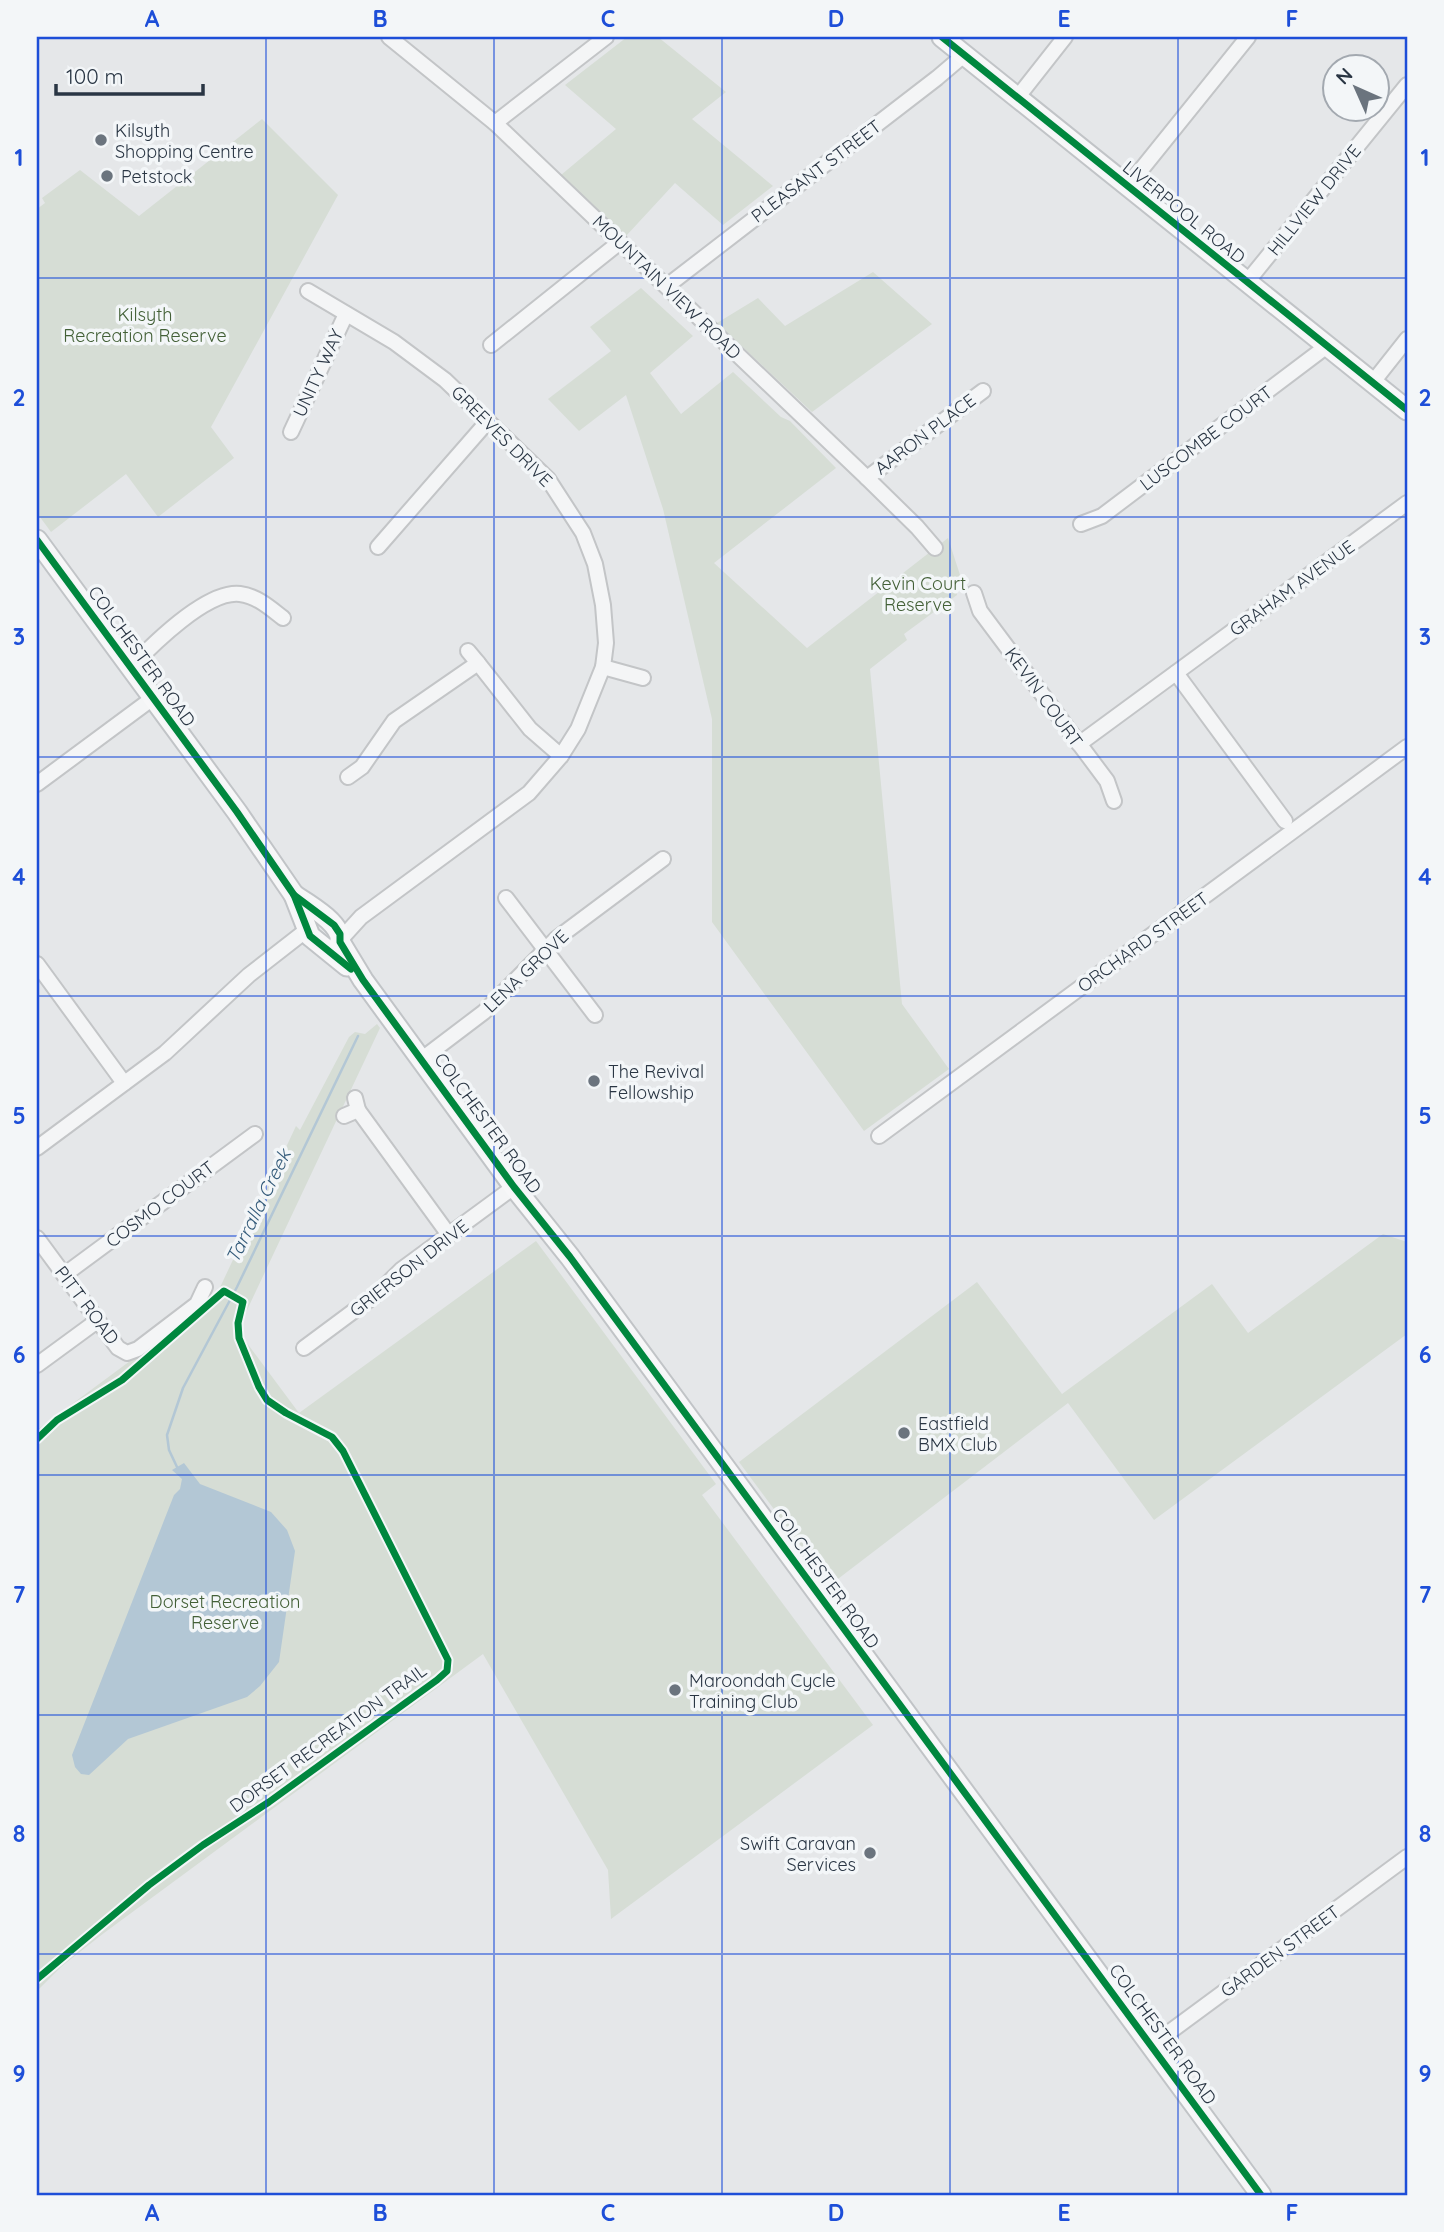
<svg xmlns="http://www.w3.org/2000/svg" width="1444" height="2232" font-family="Quicksand,sans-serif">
<rect width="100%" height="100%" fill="#e5e7e9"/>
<g fill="#d6ddd5">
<path d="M 627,37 L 658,37 L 726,92 L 692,119 L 773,186 L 723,225 L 675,183 L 626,236 L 561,175 L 616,129 L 565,85 Z"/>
<path d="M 262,119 L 338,195 L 211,427 L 234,458 L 158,517 L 126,474 L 51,532 L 37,513 L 37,209 L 45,203 L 42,198 L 80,170 L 139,216 Z"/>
<path d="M 873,272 L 932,324 L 812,412 L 717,323 L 758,298 L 785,326 Z"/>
<path d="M 641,288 L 693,336 L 650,373 L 681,414 L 733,372 L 781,417 L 790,421 L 836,468 L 714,563 L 807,648 L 948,538 L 961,578 L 956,583 L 957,595 L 904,634 L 907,640 L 870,669 L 902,1004 L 949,1069 L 864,1131 L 712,922 L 712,719 L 663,509 L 626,395 L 579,431 L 548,399 L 611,351 L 590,327 Z"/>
<path d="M 377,1024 L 380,1028 L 248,1308 L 240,1325 L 241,1335 L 299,1413 L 536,1241 L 716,1484 L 702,1495 L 873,1725 L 611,1919 L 608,1870 L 483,1654 L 104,1933 L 62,1966 L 37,1991 L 37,1430 L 215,1298 L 296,1126 L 300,1130 L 349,1037 L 355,1032 L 365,1034 Z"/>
<path d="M 1383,1234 L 1407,1242 L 1407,1334 L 1154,1520 L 1068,1403 L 830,1585 L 739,1462 L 977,1282 L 1062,1394 L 1212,1284 L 1248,1333 Z"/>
</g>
<path fill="#b3c7d5" d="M 184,1463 L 200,1484 L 271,1512 L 287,1530 L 295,1551 L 279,1662 L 260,1686 L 247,1697 L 128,1739 L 89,1775 L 81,1774 L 75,1767 L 72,1755 L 174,1495 L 180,1489 L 182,1479 L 172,1470 Z"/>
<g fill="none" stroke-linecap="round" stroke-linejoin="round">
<path stroke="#b3c7d5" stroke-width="2.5" d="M 177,1467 L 169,1450 L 167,1435 L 183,1388 L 237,1287 L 358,1036"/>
<defs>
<g id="minor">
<path d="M 389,37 L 495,123 L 867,478 L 917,527 L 935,548"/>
<path d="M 1017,98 L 1065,37"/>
<path d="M 495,123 L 606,37"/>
<path d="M 1128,186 L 1248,37"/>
<path d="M 1247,282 L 1407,85"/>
<path d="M 667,286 L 937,78 L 964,55"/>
<path d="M 308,291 L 394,342 L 445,380 L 548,479 L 583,533 L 595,564 L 603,605 L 606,643 L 603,667 L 578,729 L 561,756 L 529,793 L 361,917 L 341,939"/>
<path d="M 491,345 L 620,242"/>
<path d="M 1373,382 L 1407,339"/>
<path d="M 291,432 L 346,314"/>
<path d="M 867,478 L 983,391"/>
<path d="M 1081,524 L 1102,516 L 1327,346"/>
<path d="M 378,547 L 488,421"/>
<path d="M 974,593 L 980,611 L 1107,781 L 1114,801"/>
<path d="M 468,651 L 478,663"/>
<path d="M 603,667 L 643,678"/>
<path d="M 130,668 C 152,645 207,590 240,594 C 257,596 270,608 283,618"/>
<path d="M 1176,673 L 1285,821"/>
<path d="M 1079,744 L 1407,503"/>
<path d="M 348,777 L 362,767 L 394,721 L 478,663 L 530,729 L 561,756"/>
<path d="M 37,784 L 153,698"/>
<path d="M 506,898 L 595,1015"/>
<path d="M 37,964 L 124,1083"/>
<path d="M 422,1059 L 484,1012 L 556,939 L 663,859"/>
<path d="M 358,1110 L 449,1235"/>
<path d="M 344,1116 L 358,1110 L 355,1098"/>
<path d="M 879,1136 L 1407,747"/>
<path d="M 37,1148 L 165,1053 L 249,975 L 308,929"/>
<path d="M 37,1238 L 118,1348 L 127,1353 L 138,1349 L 197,1304 L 205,1287"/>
<path d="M 64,1275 L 255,1134"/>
<path d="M 304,1348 L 378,1293 L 401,1270 L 514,1187"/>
<path d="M 37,1365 L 97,1321"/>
<path d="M 1152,2045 L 1407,1857"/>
</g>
<g id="major">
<path d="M 942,37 L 1407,410"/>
<path d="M 37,540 L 237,812 L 294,895 L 310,936 L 347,966"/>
<path d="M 294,895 C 308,904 343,924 340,942"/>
<path d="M 340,942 L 363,980 L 514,1187 L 570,1257 L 1261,2195"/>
</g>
</defs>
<use href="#minor" stroke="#c3c5c7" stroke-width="18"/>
<use href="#major" stroke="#c1c4c7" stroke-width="23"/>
<use href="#minor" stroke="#f4f5f6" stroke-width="14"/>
<use href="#major" stroke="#f7f7f8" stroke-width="19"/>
<defs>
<g id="cycleway">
<path d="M 942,37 L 1407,410"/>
<path d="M 37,540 L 237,812 L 294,895 L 310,936 L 351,969"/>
<path d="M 294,895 L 334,925 L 340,934 L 340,942 L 363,980 L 514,1187 L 570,1257 L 1261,2195"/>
<path d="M 37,1439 L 57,1420 L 122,1380 L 224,1291 L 243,1302 L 238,1323 L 239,1338 L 259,1387 L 267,1400 L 286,1413 L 332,1437 L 343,1451 L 448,1660 L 447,1671 L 437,1680 L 269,1802 L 203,1845 L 149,1885 L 37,1979"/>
</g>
</defs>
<use href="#cycleway" stroke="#f3f6f8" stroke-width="11"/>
<use href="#cycleway" stroke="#00873e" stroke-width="7"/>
</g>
<path fill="none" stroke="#1d4ed8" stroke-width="2" stroke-opacity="0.55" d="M 266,37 L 266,2195M 494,37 L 494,2195M 722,37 L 722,2195M 950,37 L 950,2195M 1178,37 L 1178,2195M 37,278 L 1407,278M 37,517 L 1407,517M 37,757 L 1407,757M 37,996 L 1407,996M 37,1236 L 1407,1236M 37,1475 L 1407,1475M 37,1715 L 1407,1715M 37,1954 L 1407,1954"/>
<g fill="#6b747e" stroke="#f3f6f8" stroke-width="2.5">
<circle cx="101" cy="140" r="7"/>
<circle cx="107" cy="176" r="7"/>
<circle cx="594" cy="1081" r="7"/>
<circle cx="904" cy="1433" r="7"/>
<circle cx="675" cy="1690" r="7"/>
<circle cx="870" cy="1853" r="7"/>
</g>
<g text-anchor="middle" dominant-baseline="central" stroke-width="7" stroke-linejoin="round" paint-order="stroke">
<g font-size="18" fill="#2a3644" stroke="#f3f6f8" text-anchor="start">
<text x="115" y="130">Kilsyth<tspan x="115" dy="21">Shopping Centre</tspan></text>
<text x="121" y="176">Petstock</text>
<text x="608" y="1071">The Revival<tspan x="608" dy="21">Fellowship</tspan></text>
<text x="918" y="1423">Eastfield<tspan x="918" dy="21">BMX Club</tspan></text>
<text x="689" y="1680">Maroondah Cycle<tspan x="689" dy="21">Training Club</tspan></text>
<text x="856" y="1843" text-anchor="end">Swift Caravan<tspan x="856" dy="21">Services</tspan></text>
</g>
<g font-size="18" fill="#2a3644" stroke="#f3f6f8">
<text transform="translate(816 171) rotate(-37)">PLEASANT STREET</text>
<text transform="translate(1314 200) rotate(-51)">HILLVIEW DRIVE</text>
<text transform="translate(1184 212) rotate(39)">LIVERPOOL ROAD</text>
<text transform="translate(667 287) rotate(44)">MOUNTAIN VIEW ROAD</text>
<text transform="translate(318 373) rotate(-65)">UNITY WAY</text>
<text transform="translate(925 434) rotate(-37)">AARON PLACE</text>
<text transform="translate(502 436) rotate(45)">GREEVES DRIVE</text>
<text transform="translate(1206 438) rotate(-37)">LUSCOMBE COURT</text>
<text transform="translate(1292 588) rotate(-36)">GRAHAM AVENUE</text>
<text transform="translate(142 656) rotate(54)">COLCHESTER ROAD</text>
<text transform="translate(1044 697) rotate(54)">KEVIN COURT</text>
<text transform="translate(1143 942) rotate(-36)">ORCHARD STREET</text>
<text transform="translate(526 971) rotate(-44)">LENA GROVE</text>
<text transform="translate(488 1123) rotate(54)">COLCHESTER ROAD</text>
<text transform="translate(160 1204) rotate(-37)">COSMO COURT</text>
<text transform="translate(409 1268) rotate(-38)">GRIERSON DRIVE</text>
<text transform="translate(87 1305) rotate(53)">PITT ROAD</text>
<text transform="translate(826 1578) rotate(54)">COLCHESTER ROAD</text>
<text transform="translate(328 1738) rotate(-36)">DORSET RECREATION TRAIL</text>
<text transform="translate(1280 1951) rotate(-36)">GARDEN STREET</text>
<text transform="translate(1163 2034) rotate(54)">COLCHESTER ROAD</text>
</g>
<g font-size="18" fill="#436037" stroke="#f3f6f8">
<text x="145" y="314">Kilsyth<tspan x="145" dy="21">Recreation Reserve</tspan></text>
<text x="918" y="583">Kevin Court<tspan x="918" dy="21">Reserve</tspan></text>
<text x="225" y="1601">Dorset Recreation<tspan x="225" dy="21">Reserve</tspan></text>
</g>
<g font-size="19" font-style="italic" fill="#335a79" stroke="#f3f6f8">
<text transform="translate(258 1206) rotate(-64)">Tarralla Creek</text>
</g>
</g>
<rect width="1444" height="2232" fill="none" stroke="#f3f6f8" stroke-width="77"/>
<g transform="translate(1356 88) rotate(315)"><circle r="33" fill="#f3f6f8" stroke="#a3a9b0" stroke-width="2"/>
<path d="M0-5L12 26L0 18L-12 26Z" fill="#6b747e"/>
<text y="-10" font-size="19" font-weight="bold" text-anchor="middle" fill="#2a3644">N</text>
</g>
<path d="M56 84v10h147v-10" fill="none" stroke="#2a3644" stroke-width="3.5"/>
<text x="66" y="84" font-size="21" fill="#2a3644" stroke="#f3f6f8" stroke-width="5" paint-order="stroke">100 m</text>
<rect x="38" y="38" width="1368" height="2156" fill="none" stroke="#1d4ed8" stroke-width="2.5"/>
<g font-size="23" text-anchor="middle" font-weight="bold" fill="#1d4ed8">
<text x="152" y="27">A</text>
<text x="380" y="27">B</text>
<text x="608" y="27">C</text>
<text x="836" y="27">D</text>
<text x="1064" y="27">E</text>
<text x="1292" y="27">F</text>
<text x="19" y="166">1</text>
<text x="1425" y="166">1</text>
<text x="19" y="406">2</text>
<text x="1425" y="406">2</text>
<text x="19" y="645">3</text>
<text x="1425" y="645">3</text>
<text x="19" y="885">4</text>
<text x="1425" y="885">4</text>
<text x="19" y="1124">5</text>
<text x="1425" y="1124">5</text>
<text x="19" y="1363">6</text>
<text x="1425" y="1363">6</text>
<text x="19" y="1603">7</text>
<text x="1425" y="1603">7</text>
<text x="19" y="1842">8</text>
<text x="1425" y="1842">8</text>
<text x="19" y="2082">9</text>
<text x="1425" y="2082">9</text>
<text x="152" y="2221">A</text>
<text x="380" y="2221">B</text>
<text x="608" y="2221">C</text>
<text x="836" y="2221">D</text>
<text x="1064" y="2221">E</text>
<text x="1292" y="2221">F</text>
</g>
</svg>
